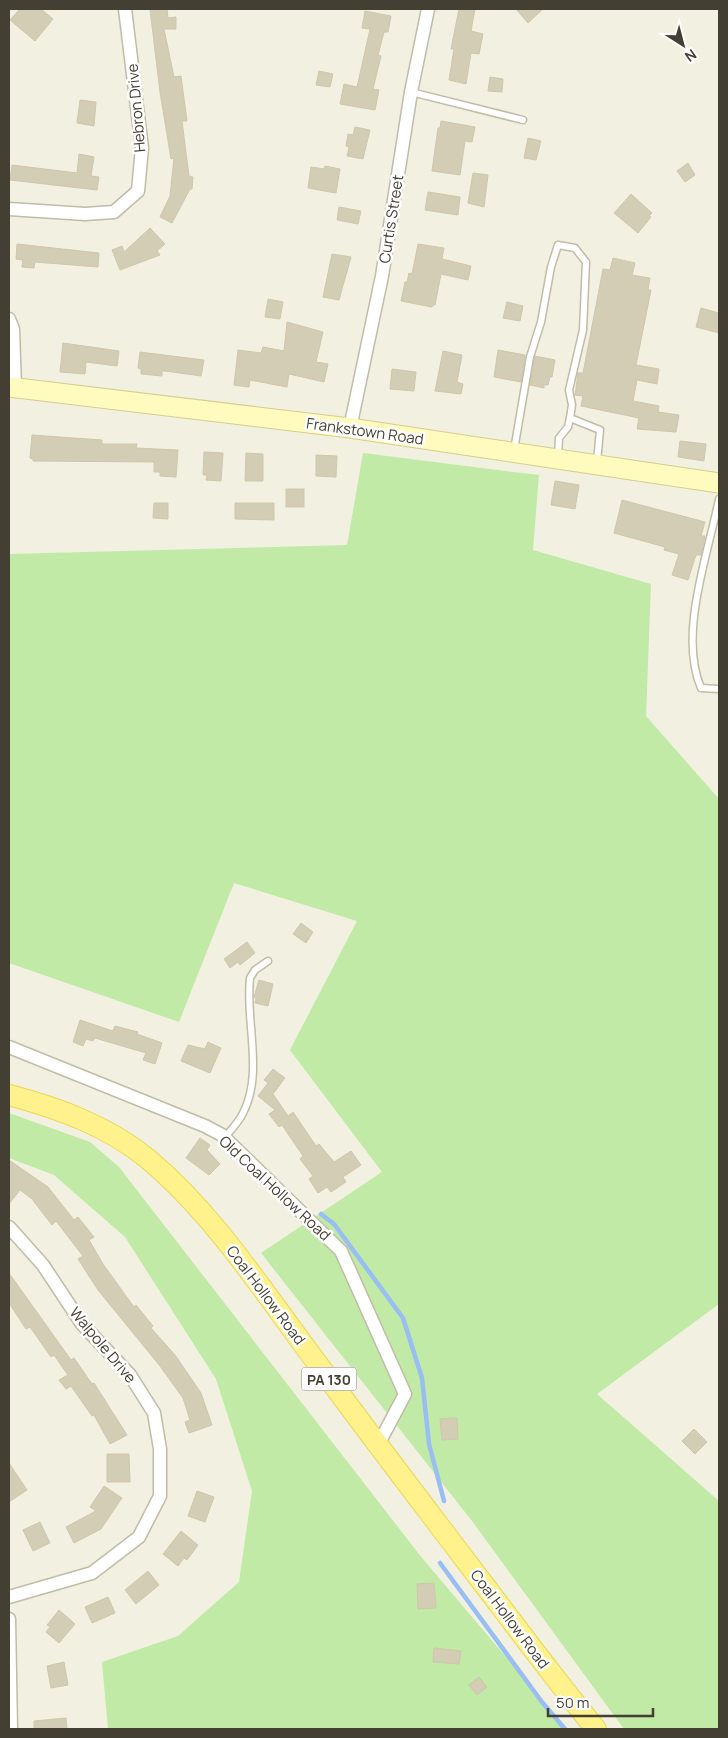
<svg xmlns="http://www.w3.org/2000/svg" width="728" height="1738" font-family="Manrope,sans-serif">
<rect width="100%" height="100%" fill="#f2f0e1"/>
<g fill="#c0eaa6">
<path d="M 363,453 L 539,475 L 533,550 L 651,584 L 646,716 L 719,799 L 719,1304 L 597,1394 L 719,1501 L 719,1729 L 624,1729 L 472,1521 L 261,1253 L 382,1172 L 290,1050 L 357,921 L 234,883 L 179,1022 L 9,963 L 9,554 L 347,545 Z"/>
<path d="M 9,1113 L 90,1142 L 119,1167 L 422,1558 L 567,1729 L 108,1729 L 102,1662 L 178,1636 L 239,1582 L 252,1491 L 216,1379 L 125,1237 L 54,1175 L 9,1158 Z"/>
</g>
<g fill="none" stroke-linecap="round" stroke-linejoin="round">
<g stroke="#98bef4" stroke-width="4.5">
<path d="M 321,1214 L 334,1224 L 403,1318 L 422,1378 L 429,1444 L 444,1501"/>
<path d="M 440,1563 L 542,1702 L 565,1729"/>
</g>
</g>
<g fill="#d3cdb6" stroke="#cfc7a9">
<path d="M 20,9 L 41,9 L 53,19 L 35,41 L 10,20 Z"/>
<path d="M 150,9 L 167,9 L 168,18 L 176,17 L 176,29 L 164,29 L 174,77 L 181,76 L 187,121 L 182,121 L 189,176 L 193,177 L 192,189 L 190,189 L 172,223 L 160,217 L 170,196 L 174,158 L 171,159 L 160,92 Z"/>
<path d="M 459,9 L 475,9 L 471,31 L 483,34 L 479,54 L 471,53 L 466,84 L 449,80 L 454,49 L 451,49 Z"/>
<path d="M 516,9 L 543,9 L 528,23 Z"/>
<path d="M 365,11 L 391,16 L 388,32 L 384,32 L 378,55 L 381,56 L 373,89 L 379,90 L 375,110 L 340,104 L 344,84 L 357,87 L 370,29 L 362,28 Z"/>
<path d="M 319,71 L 333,74 L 330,87 L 316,85 Z"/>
<path d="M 490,77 L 503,79 L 502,92 L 488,91 Z"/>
<path d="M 80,100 L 96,102 L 94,126 L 77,123 Z"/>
<path d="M 441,121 L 475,127 L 472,142 L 465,141 L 460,175 L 432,171 L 438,128 L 440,128 Z"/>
<path d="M 355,127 L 370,130 L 363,159 L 347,156 L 349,147 L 346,146 L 348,134 L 353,135 Z"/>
<path d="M 528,138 L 541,141 L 536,160 L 524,158 Z"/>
<path d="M 79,154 L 94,157 L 91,176 L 99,177 L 97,190 L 10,180 L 12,165 L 77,173 Z"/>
<path d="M 688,163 L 695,175 L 685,182 L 677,171 Z"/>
<path d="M 325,166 L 340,169 L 336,193 L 308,188 L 311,167 L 324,169 Z"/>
<path d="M 473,173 L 488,175 L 484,207 L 468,203 Z"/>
<path d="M 428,192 L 460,197 L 458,215 L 425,210 Z"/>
<path d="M 631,194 L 652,213 L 649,216 L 651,217 L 638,233 L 614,213 Z"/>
<path d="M 339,207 L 361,211 L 358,224 L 337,220 Z"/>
<path d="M 150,228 L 165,244 L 157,251 L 160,255 L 120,270 L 112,250 L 122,246 L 124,252 Z"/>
<path d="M 17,244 L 99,253 L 98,267 L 35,262 L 34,268 L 22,267 L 23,260 L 16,259 Z"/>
<path d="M 418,244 L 444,248 L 442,259 L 471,266 L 468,280 L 441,274 L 435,305 L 433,305 L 432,307 L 401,301 L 405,282 L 407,282 L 409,273 L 412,274 Z"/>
<path d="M 332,254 L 351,257 L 339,300 L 323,297 Z"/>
<path d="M 613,258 L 635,263 L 632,275 L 650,278 L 648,290 L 651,290 L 636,365 L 659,369 L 657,384 L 637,380 L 633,401 L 659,406 L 658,412 L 679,415 L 676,432 L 637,429 L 639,418 L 581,406 L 583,396 L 575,395 L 578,373 L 583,373 L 603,269 L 610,270 Z"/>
<path d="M 268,299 L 283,302 L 280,319 L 265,317 Z"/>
<path d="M 507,302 L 523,306 L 520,321 L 503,318 Z"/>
<path d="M 701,308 L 719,313 L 719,333 L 696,327 Z"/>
<path d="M 287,322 L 323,332 L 316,362 L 328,364 L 324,382 L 289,374 L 287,387 L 250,380 L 249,387 L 234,385 L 238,350 L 261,353 L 263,347 L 284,351 Z"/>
<path d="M 63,343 L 119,351 L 117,366 L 86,362 L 85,374 L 60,372 Z"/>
<path d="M 498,350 L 525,355 L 521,382 L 494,377 Z"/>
<path d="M 443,351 L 462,355 L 457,382 L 463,384 L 461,394 L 435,391 Z"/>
<path d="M 140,352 L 204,360 L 201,376 L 165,371 L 162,371 L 162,376 L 141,374 L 141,369 L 138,368 Z"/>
<path d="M 535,356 L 555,360 L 552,377 L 550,377 L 548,385 L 544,385 L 544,388 L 530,385 Z"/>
<path d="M 392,369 L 416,372 L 414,391 L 390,389 Z"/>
<path d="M 32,435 L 102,440 L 102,444 L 137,444 L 136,448 L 178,450 L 176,477 L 160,476 L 160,472 L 154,472 L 154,462 L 33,461 L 33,459 L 30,458 Z"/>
<path d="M 680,441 L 706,444 L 704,461 L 678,457 Z"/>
<path d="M 204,452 L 223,453 L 221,481 L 206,480 L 207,475 L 203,475 Z"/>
<path d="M 246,453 L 263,454 L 263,481 L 245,481 Z"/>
<path d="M 316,455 L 337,456 L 336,477 L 316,476 Z"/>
<path d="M 555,481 L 579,485 L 575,509 L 551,505 Z"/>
<rect x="286" y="489" width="18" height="18"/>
<path d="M 622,500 L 705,522 L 701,536 L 705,536 L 701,555 L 696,555 L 688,580 L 672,575 L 679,554 L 664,550 L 665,547 L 614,533 Z"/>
<path d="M 154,503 L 168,503 L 168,519 L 153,518 Z"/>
<path d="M 235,503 L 274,503 L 274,520 L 235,519 Z"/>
<path d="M 301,923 L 313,932 L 306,943 L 293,934 Z"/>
<path d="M 247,942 L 255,953 L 240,965 L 238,962 L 230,968 L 224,959 Z"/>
<path d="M 259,980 L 273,984 L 268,1006 L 255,1003 L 256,998 L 254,997 Z"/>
<path d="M 80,1020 L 113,1031 L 115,1026 L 138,1032 L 137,1034 L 162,1043 L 155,1064 L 143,1060 L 146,1053 L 95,1038 L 93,1041 L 86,1039 L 83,1046 L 73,1042 Z"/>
<path d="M 208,1042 L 221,1048 L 210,1073 L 181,1061 L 188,1045 L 205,1049 Z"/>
<path d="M 273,1069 L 285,1078 L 273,1094 L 288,1116 L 293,1112 L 316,1146 L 319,1144 L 334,1162 L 351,1151 L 361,1165 L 343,1177 L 346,1182 L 331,1192 L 327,1187 L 318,1193 L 309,1179 L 313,1176 L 300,1159 L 303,1156 L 282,1125 L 279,1127 L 269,1114 L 275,1110 L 258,1096 L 268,1083 L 264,1080 Z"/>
<path d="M 200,1138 L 210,1145 L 207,1150 L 220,1164 L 209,1175 L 186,1158 Z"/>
<path d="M 9,1160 L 48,1187 L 74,1220 L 78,1217 L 94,1237 L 89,1240 L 103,1264 L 134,1307 L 136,1305 L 153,1326 L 151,1328 L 175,1355 L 201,1393 L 212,1425 L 189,1433 L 185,1422 L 190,1420 L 183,1398 L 160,1366 L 98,1290 L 78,1259 L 83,1256 L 56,1221 L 52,1225 L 32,1199 L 20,1190 L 9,1204 Z"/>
<path d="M 9,1273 L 71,1360 L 74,1358 L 92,1384 L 94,1383 L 127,1435 L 110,1444 L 94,1415 L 92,1416 L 71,1386 L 66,1389 L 59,1380 L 68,1375 L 54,1355 L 51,1357 L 30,1327 L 26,1329 L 9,1303 Z"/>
<path d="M 457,1418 L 458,1439 L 442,1440 L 440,1419 Z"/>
<path d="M 694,1429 L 707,1442 L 695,1454 L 682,1441 Z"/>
<path d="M 107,1454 L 129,1454 L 130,1482 L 107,1482 Z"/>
<path d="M 9,1463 L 27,1490 L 9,1502 Z"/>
<path d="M 104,1486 L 122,1498 L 101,1529 L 74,1543 L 66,1527 L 96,1511 L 90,1507 Z"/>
<path d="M 197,1491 L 214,1497 L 205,1522 L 188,1516 Z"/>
<path d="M 40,1522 L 50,1543 L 33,1551 L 23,1530 Z"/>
<path d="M 181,1531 L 198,1545 L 187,1560 L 184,1558 L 178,1566 L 163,1554 Z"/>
<path d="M 148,1571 L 159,1585 L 136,1604 L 125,1590 Z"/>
<path d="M 434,1583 L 436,1608 L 418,1609 L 417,1584 Z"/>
<path d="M 108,1597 L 115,1613 L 92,1623 L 85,1607 Z"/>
<path d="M 59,1610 L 75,1624 L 59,1643 L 46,1632 L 50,1627 L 47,1625 Z"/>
<path d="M 434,1648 L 461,1651 L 459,1664 L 433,1662 Z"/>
<path d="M 64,1662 L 68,1685 L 51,1688 L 47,1666 Z"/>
<path d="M 479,1677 L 487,1687 L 477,1695 L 469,1685 Z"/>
<path d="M 66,1718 L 67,1729 L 34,1729 L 34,1721 Z"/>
</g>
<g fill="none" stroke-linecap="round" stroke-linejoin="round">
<defs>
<g id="lane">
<path d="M 411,92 L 523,120"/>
<path d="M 514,450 L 530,357 L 541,322 L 551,267 L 558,245 L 575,248 L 586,262 L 583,330 L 569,390 L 572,405 L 570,418"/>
<path d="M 558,457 L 559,438 L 568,427 L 570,418 L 600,430 L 597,462"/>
<path d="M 719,499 C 708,555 678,634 701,688 L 719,689"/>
<path d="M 224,1138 C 231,1130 239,1122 243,1113 C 264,1073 245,1021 250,978 L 255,970 L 268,961"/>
</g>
<g id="street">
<path d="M 9,209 L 85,214 L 114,212 L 138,191 L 142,148 L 125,9"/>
<path d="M 9,319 L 13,329 L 15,388"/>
<path d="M 350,428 L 382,276 L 411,92 L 428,9"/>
<path d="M 9,1047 L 205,1126 L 222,1135 L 341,1251 L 405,1394 L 378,1445"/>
<path d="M 9,1227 L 43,1265 L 82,1324 L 130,1375 L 154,1413 L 160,1449 L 160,1496 L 139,1537 L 92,1573 L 9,1597"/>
<path d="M 9,1619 L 11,1729"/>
</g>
<path id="secondary" d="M 9,387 L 350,428 L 719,483"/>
<path id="primary" d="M 9,1095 C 58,1108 108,1126 148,1159 C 217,1217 266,1296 320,1367 C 373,1439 428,1511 482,1582 C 520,1632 557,1682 596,1729"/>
</defs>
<use href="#lane" stroke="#c0bca6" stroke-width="9"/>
<use href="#street" stroke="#c0bca6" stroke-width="15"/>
<use href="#secondary" stroke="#d5cf8d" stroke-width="21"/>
<use href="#primary" stroke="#ead756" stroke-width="22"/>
<use href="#lane" stroke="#fff" stroke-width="6"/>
<use href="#street" stroke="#fff" stroke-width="12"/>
<use href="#secondary" stroke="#fffabe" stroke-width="19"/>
<use href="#primary" stroke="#fff28d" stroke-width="20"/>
</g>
<g text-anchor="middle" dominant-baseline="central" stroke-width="5" stroke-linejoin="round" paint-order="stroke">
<rect fill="#fff" stroke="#7b7970" stroke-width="1" x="301.5" y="1367.5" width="55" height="23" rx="4"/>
<g font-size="14" font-weight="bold" fill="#433f32">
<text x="329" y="1379">PA 130</text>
</g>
<g font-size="15" fill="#433f32" stroke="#fff">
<text transform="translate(136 108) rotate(-95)">Hebron Drive</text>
<text transform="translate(391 219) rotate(-81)">Curtis Street</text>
<text transform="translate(365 431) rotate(8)">Frankstown Road</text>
<text transform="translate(275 1188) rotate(43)">Old Coal Hollow Road</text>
<text transform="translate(266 1295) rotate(53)">Coal Hollow Road</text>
<text transform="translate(103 1345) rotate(50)">Walpole Drive</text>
<text transform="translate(510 1619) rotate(53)">Coal Hollow Road</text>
</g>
</g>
<rect width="728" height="1738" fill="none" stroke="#433f32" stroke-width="20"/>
<g transform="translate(683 45) rotate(144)" stroke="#ffffff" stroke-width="4" paint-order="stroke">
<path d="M0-4L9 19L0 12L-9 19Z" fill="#433f32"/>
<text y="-8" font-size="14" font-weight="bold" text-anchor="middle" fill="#433f32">N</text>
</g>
<path d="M548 1708v8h105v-8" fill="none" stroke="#433f32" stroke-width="2.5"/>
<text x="556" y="1708" font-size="15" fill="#433f32" stroke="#ffffff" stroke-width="4" paint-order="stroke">50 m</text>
</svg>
